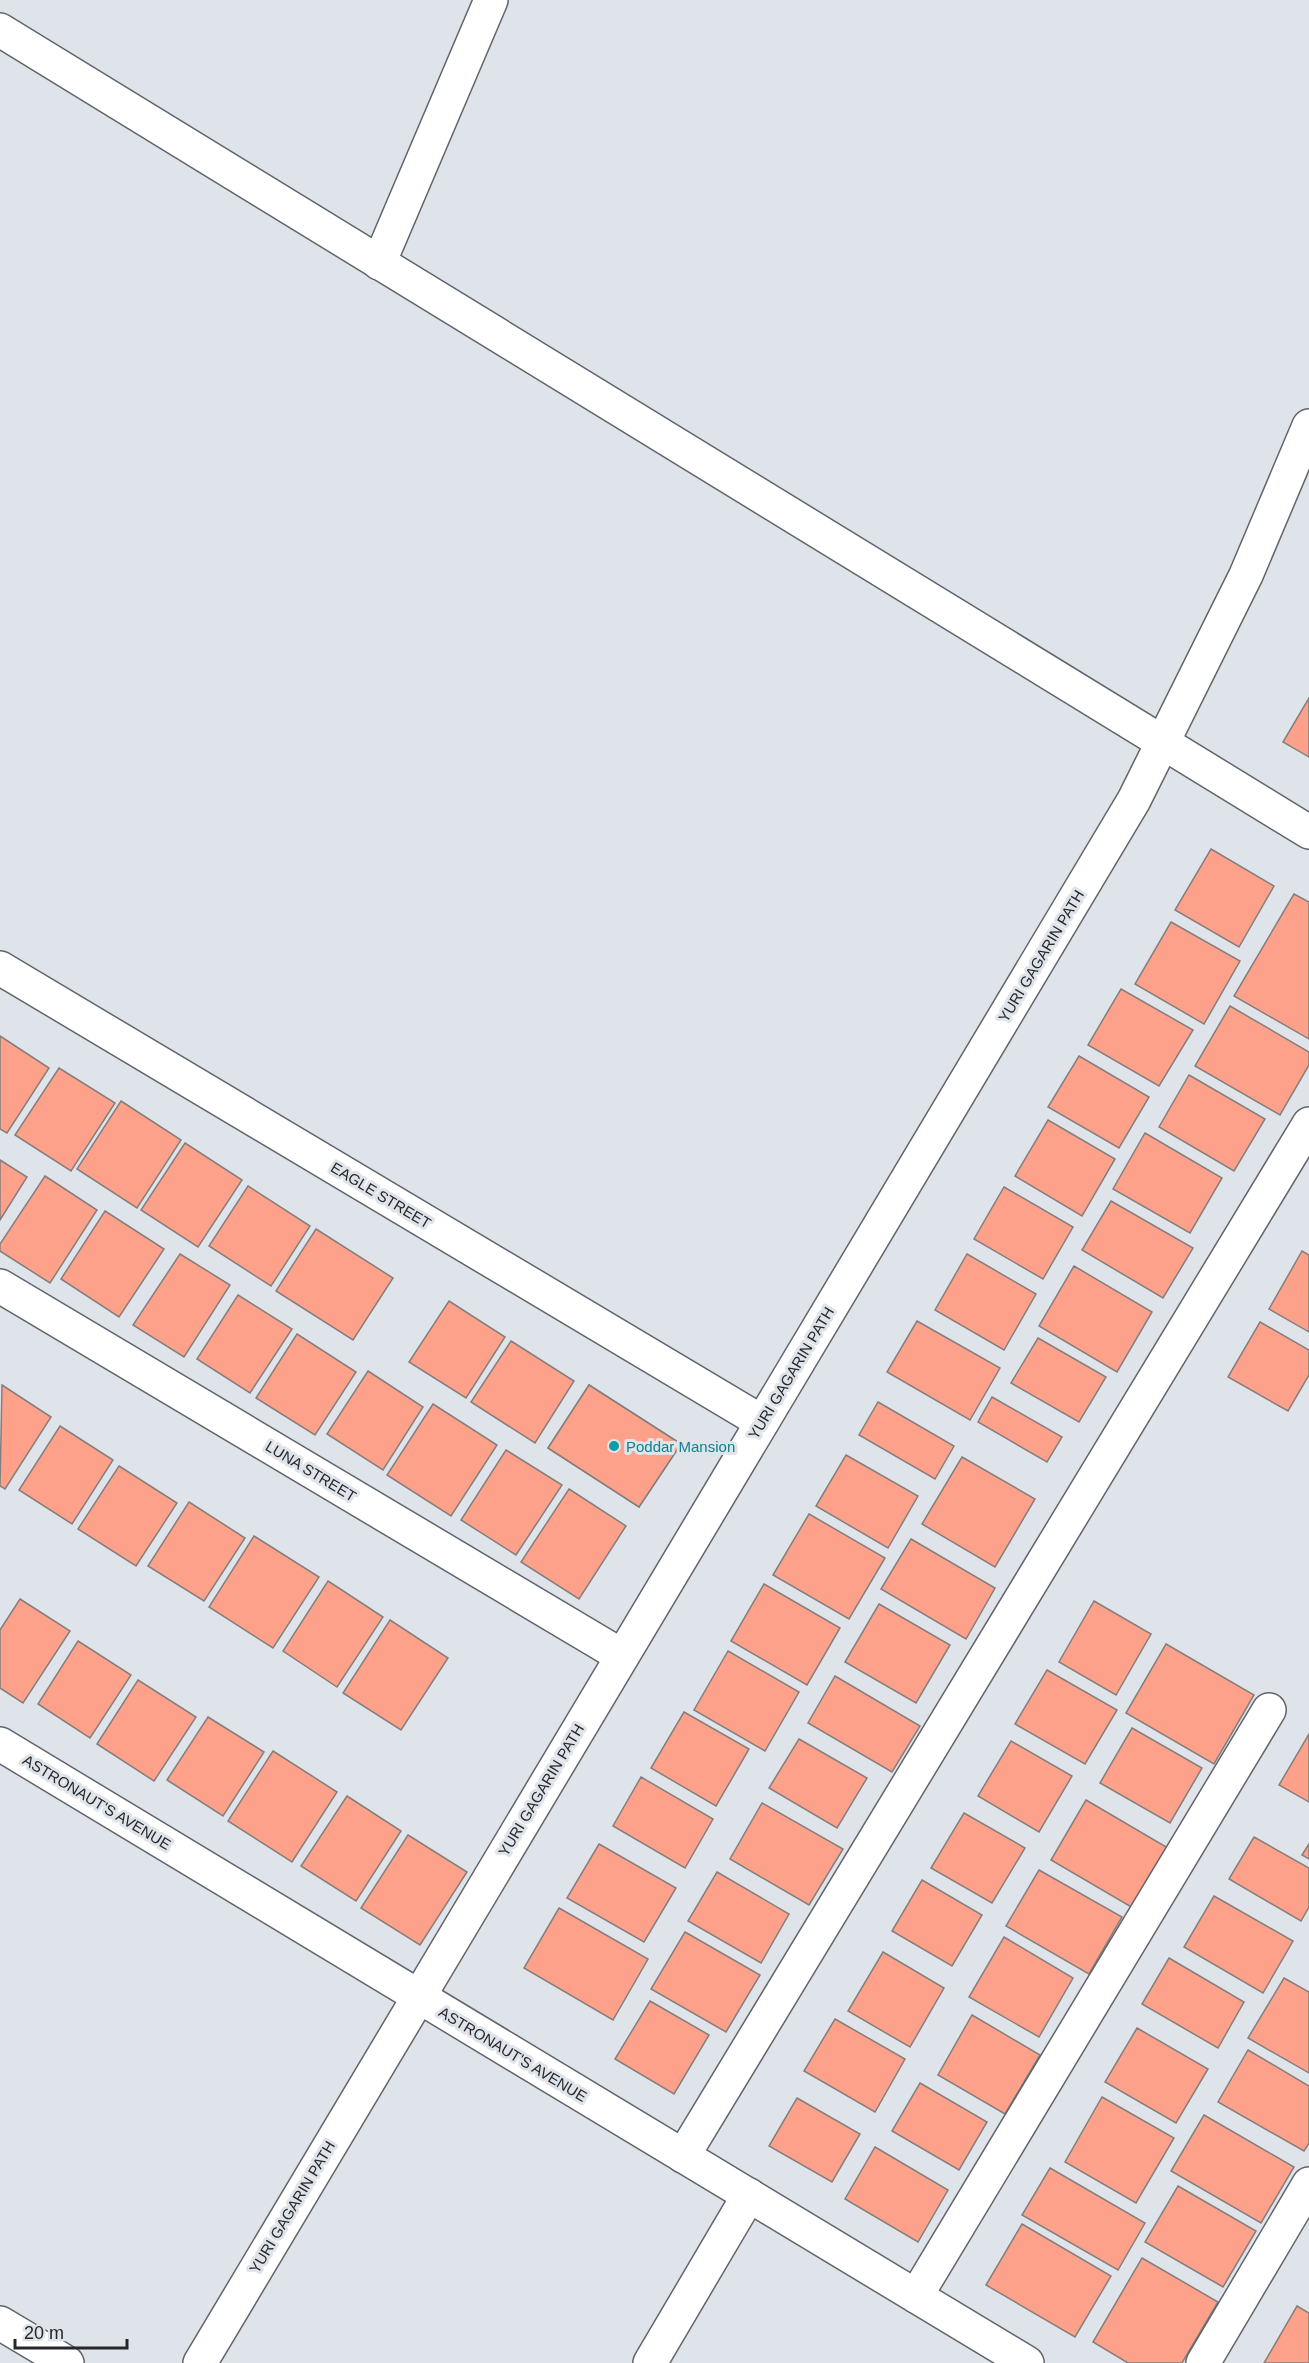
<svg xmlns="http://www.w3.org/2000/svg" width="1309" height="2363" font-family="Arial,sans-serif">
<rect width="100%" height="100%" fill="#dfe4ea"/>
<g fill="#fda18a" stroke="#867e7c" stroke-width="1.5">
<path d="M 1309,698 L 1309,757 L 1283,742 Z"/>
<path d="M 1211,849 L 1274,886 L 1239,947 L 1175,910 Z"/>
<path d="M 1294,894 L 1309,902 L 1309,1039 L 1234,996 Z"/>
<path d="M 1171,922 L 1240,961 L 1204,1024 L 1135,984 Z"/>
<path d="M 1121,989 L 1193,1030 L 1159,1086 L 1088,1045 Z"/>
<path d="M 1230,1006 L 1309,1052 L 1309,1065 L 1280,1115 L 1195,1066 Z"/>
<path d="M 0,1036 L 49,1068 L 7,1133 L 0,1129 Z"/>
<path d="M 1079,1056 L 1149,1097 L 1119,1148 L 1048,1107 Z"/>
<path d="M 59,1068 L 115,1103 L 71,1171 L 15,1135 Z"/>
<path d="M 1189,1075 L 1265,1119 L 1234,1171 L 1159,1127 Z"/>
<path d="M 121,1101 L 181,1140 L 137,1208 L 77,1169 Z"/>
<path d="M 1048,1120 L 1115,1159 L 1082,1216 L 1015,1176 Z"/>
<path d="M 1145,1133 L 1222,1178 L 1190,1233 L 1113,1189 Z"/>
<path d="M 185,1143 L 242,1180 L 198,1247 L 141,1210 Z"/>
<path d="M 0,1160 L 27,1177 L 0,1220 Z"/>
<path d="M 45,1176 L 97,1210 L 50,1283 L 0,1251 L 0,1244 Z"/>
<path d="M 248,1186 L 310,1226 L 271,1286 L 209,1246 Z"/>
<path d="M 1004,1187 L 1073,1227 L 1043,1279 L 974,1239 Z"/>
<path d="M 1111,1201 L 1193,1248 L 1163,1298 L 1082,1250 Z"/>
<path d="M 105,1211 L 164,1249 L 119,1317 L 61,1279 Z"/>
<path d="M 316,1229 L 393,1278 L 353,1340 L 276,1291 Z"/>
<path d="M 1302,1251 L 1309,1255 L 1309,1332 L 1269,1309 Z"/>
<path d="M 180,1254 L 230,1285 L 184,1357 L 133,1325 Z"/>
<path d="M 967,1254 L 1036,1294 L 1004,1350 L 935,1310 Z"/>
<path d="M 1074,1266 L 1152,1312 L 1117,1372 L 1039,1326 Z"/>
<path d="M 238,1295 L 292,1329 L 250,1393 L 197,1359 Z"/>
<path d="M 449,1301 L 505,1337 L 466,1398 L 409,1362 Z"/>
<path d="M 917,1321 L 1000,1368 L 970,1420 L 887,1372 Z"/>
<path d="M 1260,1322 L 1309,1350 L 1309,1375 L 1288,1411 L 1228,1377 Z"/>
<path d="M 297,1334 L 356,1372 L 315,1435 L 256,1398 Z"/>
<path d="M 1038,1338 L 1106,1377 L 1079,1422 L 1011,1383 Z"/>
<path d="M 511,1341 L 574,1381 L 535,1443 L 471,1402 Z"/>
<path d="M 368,1371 L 423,1407 L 383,1470 L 327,1434 Z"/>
<path d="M 2,1385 L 51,1417 L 5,1489 L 0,1486 Z"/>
<path d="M 589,1385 L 681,1444 L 639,1507 L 548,1448 Z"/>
<path d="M 589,1385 L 681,1444 L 639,1507 L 548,1448 Z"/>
<path d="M 992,1397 L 1062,1437 L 1047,1462 L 978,1422 Z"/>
<path d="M 878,1402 L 954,1446 L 935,1479 L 859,1435 Z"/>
<path d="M 433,1404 L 497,1445 L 451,1516 L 387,1475 Z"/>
<path d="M 60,1426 L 113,1460 L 72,1524 L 19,1490 Z"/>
<path d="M 506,1450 L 562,1485 L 516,1555 L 461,1520 Z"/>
<path d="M 846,1455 L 918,1496 L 888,1548 L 816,1506 Z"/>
<path d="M 962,1457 L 1035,1499 L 995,1567 L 922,1524 Z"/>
<path d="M 119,1466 L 177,1503 L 136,1566 L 78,1529 Z"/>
<path d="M 569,1489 L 626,1526 L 579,1599 L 521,1562 Z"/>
<path d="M 189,1502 L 245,1538 L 204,1601 L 148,1566 Z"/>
<path d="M 809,1514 L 885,1558 L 849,1619 L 773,1575 Z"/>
<path d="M 254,1536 L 319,1577 L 273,1648 L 209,1607 Z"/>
<path d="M 911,1539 L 995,1588 L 966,1639 L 881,1589 Z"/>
<path d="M 328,1581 L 383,1617 L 337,1687 L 283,1651 Z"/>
<path d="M 764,1584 L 840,1628 L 807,1685 L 731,1641 Z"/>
<path d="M 20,1599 L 70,1631 L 23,1703 L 0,1688 L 0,1630 Z"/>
<path d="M 1094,1601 L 1151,1634 L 1116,1695 L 1059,1662 Z"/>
<path d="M 879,1604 L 950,1645 L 916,1703 L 845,1662 Z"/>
<path d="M 390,1620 L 448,1658 L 401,1730 L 343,1693 Z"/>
<path d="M 78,1641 L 131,1675 L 90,1738 L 38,1704 Z"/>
<path d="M 1166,1644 L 1254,1695 L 1214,1764 L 1126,1713 Z"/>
<path d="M 728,1651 L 799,1692 L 765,1751 L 694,1710 Z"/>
<path d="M 1047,1670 L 1117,1710 L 1085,1764 L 1015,1724 Z"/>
<path d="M 835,1676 L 920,1726 L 892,1772 L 808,1723 Z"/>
<path d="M 138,1680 L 196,1717 L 154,1781 L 97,1744 Z"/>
<path d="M 684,1712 L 749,1749 L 716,1806 L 651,1768 Z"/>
<path d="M 208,1717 L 264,1752 L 223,1816 L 167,1780 Z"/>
<path d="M 1132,1728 L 1202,1768 L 1170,1823 L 1100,1783 Z"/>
<path d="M 1309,1734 L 1309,1802 L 1279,1785 Z"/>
<path d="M 799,1739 L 867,1778 L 837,1828 L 769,1788 Z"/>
<path d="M 1011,1741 L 1072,1776 L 1039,1832 L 978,1796 Z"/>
<path d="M 273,1751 L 337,1792 L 292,1862 L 228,1821 Z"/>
<path d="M 641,1777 L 713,1819 L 685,1868 L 613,1826 Z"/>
<path d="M 347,1796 L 401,1831 L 356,1901 L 301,1866 Z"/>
<path d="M 1086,1800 L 1168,1848 L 1133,1908 L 1051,1860 Z"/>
<path d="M 762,1803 L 843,1849 L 809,1905 L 730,1859 Z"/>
<path d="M 964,1813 L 1025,1848 L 992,1903 L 931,1868 Z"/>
<path d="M 408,1835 L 467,1872 L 420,1945 L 361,1908 Z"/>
<path d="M 1254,1837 L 1309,1868 L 1309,1907 L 1301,1921 L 1229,1879 Z"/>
<path d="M 599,1844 L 676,1888 L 644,1942 L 567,1898 Z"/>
<path d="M 1309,1844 L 1309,1859 L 1302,1855 Z"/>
<path d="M 1039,1870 L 1122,1917 L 1089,1974 L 1006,1926 Z"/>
<path d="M 717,1872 L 789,1914 L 761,1963 L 688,1921 Z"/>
<path d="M 922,1880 L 982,1915 L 952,1966 L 892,1931 Z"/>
<path d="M 1214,1896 L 1293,1941 L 1263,1993 L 1184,1947 Z"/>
<path d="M 559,1908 L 648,1959 L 613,2020 L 524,1968 Z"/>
<path d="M 685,1932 L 760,1975 L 726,2032 L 651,1989 Z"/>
<path d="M 1004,1937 L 1073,1978 L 1039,2037 L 969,1997 Z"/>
<path d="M 883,1952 L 944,1988 L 910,2047 L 848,2011 Z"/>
<path d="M 1169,1958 L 1244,2002 L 1218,2048 L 1142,2004 Z"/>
<path d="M 1284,1978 L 1309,1992 L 1309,2073 L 1248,2038 Z"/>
<path d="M 650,2001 L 709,2035 L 674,2094 L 615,2059 Z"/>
<path d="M 972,2015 L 1040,2055 L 1005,2114 L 938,2075 Z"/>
<path d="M 835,2019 L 905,2059 L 875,2112 L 804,2071 Z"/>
<path d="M 1137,2028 L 1208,2069 L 1176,2123 L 1105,2082 Z"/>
<path d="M 1248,2050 L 1309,2086 L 1309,2143 L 1304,2151 L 1218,2102 Z"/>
<path d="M 920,2083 L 987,2122 L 959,2170 L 892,2131 Z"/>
<path d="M 1102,2097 L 1174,2138 L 1136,2203 L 1065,2162 Z"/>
<path d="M 797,2098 L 860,2134 L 832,2182 L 769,2146 Z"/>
<path d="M 1204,2115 L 1294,2167 L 1261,2223 L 1171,2171 Z"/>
<path d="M 875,2147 L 948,2190 L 918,2242 L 845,2199 Z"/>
<path d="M 1050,2168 L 1145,2223 L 1118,2270 L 1022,2215 Z"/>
<path d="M 1178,2186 L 1256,2231 L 1223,2287 L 1145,2242 Z"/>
<path d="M 1022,2224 L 1111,2276 L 1075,2337 L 986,2285 Z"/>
<path d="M 1142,2258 L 1218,2302 L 1182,2363 L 1128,2363 L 1093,2342 Z"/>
<path d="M 1297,2306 L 1309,2313 L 1309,2363 L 1264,2363 Z"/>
</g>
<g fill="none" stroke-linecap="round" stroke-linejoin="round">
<defs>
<g id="street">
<path d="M 0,30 L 1309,832"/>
<path d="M 379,263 L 491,0"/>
<path d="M 0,968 L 762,1422"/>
<path d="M 0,1286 L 622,1656"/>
<path d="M 0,1744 L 1027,2363"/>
<path d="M 683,2156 L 1309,1124"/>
<path d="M 916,2296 L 1269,1710"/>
<path d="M 0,2323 L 67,2363"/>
<path d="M 650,2363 L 749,2195"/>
<path d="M 1203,2363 L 1309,2184"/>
</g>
<path id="secondary" d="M 200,2363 L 1134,800 L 1246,575 L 1309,426"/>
</defs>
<use href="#street" stroke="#61656b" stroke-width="36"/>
<use href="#secondary" stroke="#61656b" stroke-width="36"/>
<use href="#street" stroke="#fff" stroke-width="33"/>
<use href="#secondary" stroke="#fff" stroke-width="33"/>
</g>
<circle fill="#0f9aa8" stroke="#dfe4ea" stroke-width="2" cx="614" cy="1446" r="6"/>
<g text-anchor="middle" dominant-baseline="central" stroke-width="6" stroke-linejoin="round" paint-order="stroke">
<g font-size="15" fill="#26272a" stroke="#dfe4ea">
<text transform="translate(1041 956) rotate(-59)">YURI GAGARIN PATH</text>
<text transform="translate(381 1195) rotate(31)">EAGLE STREET</text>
<text transform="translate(791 1373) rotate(-59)">YURI GAGARIN PATH</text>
<text transform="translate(311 1471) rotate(31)">LUNA STREET</text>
<text transform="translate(541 1790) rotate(-59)">YURI GAGARIN PATH</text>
<text transform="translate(97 1802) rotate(31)">ASTRONAUT'S AVENUE</text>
<text transform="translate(513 2054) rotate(31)">ASTRONAUT'S AVENUE</text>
<text transform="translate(292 2207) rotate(-59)">YURI GAGARIN PATH</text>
</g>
<g font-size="15" fill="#0d838f" stroke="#dfe4ea" text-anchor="start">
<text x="626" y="1446">Poddar Mansion</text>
</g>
</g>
<path d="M15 2339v9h112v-9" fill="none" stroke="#26272a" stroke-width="3"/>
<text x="24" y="2339" font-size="18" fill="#26272a" stroke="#dfe4ea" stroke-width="4.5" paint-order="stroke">20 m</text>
</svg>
